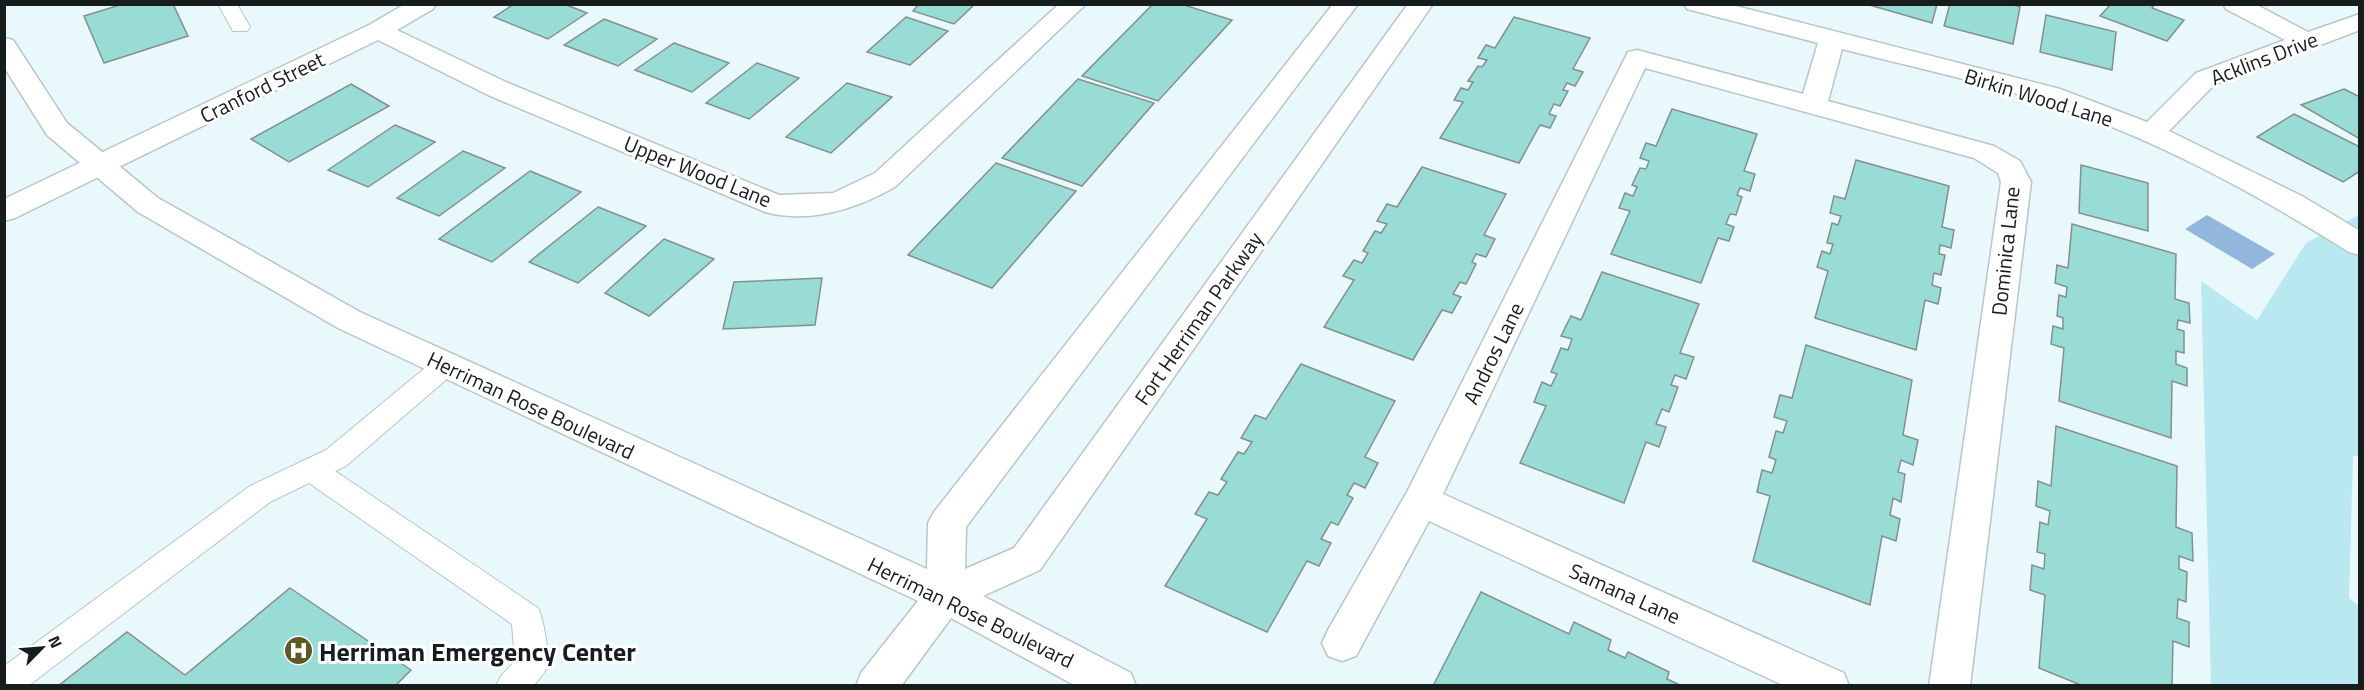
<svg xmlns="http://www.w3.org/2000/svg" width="2364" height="690" font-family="'Titillium Web',sans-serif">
<rect width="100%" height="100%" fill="#e9f8fa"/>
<path fill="#bae8f0" d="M 2359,215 L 2360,454 L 2353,457 L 2349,598 L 2359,606 L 2359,685 L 2211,685 L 2201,281 L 2257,320 L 2306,243 Z"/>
<path fill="#93b6dd" d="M 2207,215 L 2275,254 L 2252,269 L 2185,229 Z"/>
<g fill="#99dcd6" stroke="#83908f" stroke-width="1.5">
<path d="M 123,4 L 173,4 L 188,36 L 104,63 L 84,16 Z"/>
<path d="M 514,4 L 564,4 L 587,13 L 548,39 L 494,17 Z"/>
<path d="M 919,4 L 975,4 L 954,24 L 913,11 Z"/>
<path d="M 1153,4 L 1181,4 L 1232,20 L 1158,101 L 1082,76 Z"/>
<path d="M 1866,4 L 1937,4 L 1932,23 Z"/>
<path d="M 1950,4 L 2012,4 L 2020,7 L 2013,44 L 1944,26 Z"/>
<path d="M 2111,4 L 2155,4 L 2152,8 L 2184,20 L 2167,41 L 2100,16 Z"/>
<path d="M 2046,15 L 2116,32 L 2112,70 L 2040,52 Z"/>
<path d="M 906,17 L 948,31 L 910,65 L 867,52 Z"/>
<path d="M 1514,17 L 1590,38 L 1573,69 L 1583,72 L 1575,86 L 1567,83 L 1563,90 L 1568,91 L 1560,106 L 1554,104 L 1549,114 L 1556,116 L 1550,128 L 1540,125 L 1519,163 L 1440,138 L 1463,102 L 1454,100 L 1461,88 L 1468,90 L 1473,82 L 1468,81 L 1478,66 L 1482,67 L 1487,60 L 1478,58 L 1486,45 L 1495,48 Z"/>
<path d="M 604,19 L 657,39 L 618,66 L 564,45 Z"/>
<path d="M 674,43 L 729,63 L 692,92 L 635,70 Z"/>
<path d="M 757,63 L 799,78 L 749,119 L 706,103 Z"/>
<path d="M 1078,79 L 1154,103 L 1082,186 L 1002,158 Z"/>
<path d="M 847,83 L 892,97 L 831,153 L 786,137 Z"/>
<path d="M 351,84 L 389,106 L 289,162 L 251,139 Z"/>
<path d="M 2344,89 L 2360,97 L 2360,139 L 2301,105 Z"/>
<path d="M 1672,109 L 1757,134 L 1744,171 L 1755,174 L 1750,191 L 1740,188 L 1737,195 L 1742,197 L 1736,215 L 1730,214 L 1726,224 L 1734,227 L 1729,241 L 1718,238 L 1701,283 L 1611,254 L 1630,211 L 1619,208 L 1625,193 L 1633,196 L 1637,187 L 1632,185 L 1640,168 L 1646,169 L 1649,161 L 1640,158 L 1646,143 L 1656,146 Z"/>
<path d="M 2294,114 L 2360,147 L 2360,171 L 2343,182 L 2257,137 Z"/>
<path d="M 395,125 L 435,142 L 368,187 L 328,170 Z"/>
<path d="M 463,151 L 505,168 L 439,216 L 397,198 Z"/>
<path d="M 1856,160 L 1949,186 L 1942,227 L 1954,230 L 1951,248 L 1940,245 L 1939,254 L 1945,255 L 1941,275 L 1934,273 L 1932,285 L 1941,288 L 1938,304 L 1925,300 L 1916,350 L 1815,318 L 1828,271 L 1817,267 L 1822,251 L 1830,254 L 1833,244 L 1827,243 L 1832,223 L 1838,225 L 1841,216 L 1830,213 L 1834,196 L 1845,199 Z"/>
<path d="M 996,163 L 1076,191 L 992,288 L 908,255 Z"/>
<path d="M 2081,165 L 2148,183 L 2148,231 L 2079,213 Z"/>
<path d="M 1422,167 L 1506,194 L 1484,235 L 1495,239 L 1486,257 L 1476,254 L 1472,262 L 1476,264 L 1466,284 L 1460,282 L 1453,294 L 1461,297 L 1452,313 L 1442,310 L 1413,360 L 1324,327 L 1354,280 L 1343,276 L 1354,260 L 1362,263 L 1368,253 L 1363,251 L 1375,231 L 1381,233 L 1387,224 L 1377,221 L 1387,204 L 1397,207 Z"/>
<path d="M 530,171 L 581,192 L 492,262 L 439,239 Z"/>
<path d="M 598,207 L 646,226 L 578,283 L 529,262 Z"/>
<path d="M 2072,224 L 2176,254 L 2175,299 L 2189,303 L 2190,323 L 2178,320 L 2177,329 L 2184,331 L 2184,353 L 2176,351 L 2176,364 L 2187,368 L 2187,386 L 2172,381 L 2171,438 L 2059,401 L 2064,348 L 2051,344 L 2053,326 L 2063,329 L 2063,318 L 2057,316 L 2059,295 L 2066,297 L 2067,287 L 2055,283 L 2057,265 L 2068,268 Z"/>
<path d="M 664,239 L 714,259 L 649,316 L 605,293 Z"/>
<path d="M 1602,272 L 1699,304 L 1680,353 L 1694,357 L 1686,379 L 1675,375 L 1671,385 L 1678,387 L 1669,412 L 1662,409 L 1656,424 L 1666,427 L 1659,447 L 1646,442 L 1624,503 L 1520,463 L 1546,406 L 1534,402 L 1542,382 L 1551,386 L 1557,374 L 1551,372 L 1561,348 L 1568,350 L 1572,339 L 1561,336 L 1571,316 L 1581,320 Z"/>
<path d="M 822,278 L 815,325 L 723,329 L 734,282 Z"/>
<path d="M 1806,345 L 1912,380 L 1903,435 L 1918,440 L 1913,465 L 1901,460 L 1898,472 L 1905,474 L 1901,502 L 1893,498 L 1890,515 L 1900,519 L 1896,541 L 1882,536 L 1870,605 L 1753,561 L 1770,496 L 1757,492 L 1762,470 L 1772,473 L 1776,460 L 1769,457 L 1776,431 L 1783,433 L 1787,421 L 1774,417 L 1780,395 L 1792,398 Z"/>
<path d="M 1301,364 L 1395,401 L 1365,457 L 1378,463 L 1365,488 L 1354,483 L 1347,495 L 1353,498 L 1338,525 L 1331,522 L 1321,539 L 1331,543 L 1319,566 L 1307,561 L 1267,632 L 1165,586 L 1207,519 L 1195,514 L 1209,492 L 1218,495 L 1227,482 L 1221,479 L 1238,452 L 1244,454 L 1252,442 L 1241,438 L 1255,415 L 1266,419 Z"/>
<path d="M 2056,426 L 2177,466 L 2176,527 L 2192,533 L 2193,561 L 2179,556 L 2179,569 L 2187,572 L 2186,602 L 2178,599 L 2177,618 L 2189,622 L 2189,647 L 2173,641 L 2172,686 L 2083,686 L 2039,668 L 2045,595 L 2030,590 L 2032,565 L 2044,569 L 2045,554 L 2037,552 L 2040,522 L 2048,525 L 2050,511 L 2036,506 L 2038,481 L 2051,486 Z"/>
<path d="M 290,588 L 411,670 L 395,686 L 58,686 L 127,632 L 185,675 Z"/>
<path d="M 1481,592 L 1569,634 L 1574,622 L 1611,640 L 1608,650 L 1625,658 L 1628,652 L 1669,672 L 1667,679 L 1682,686 L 1436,686 L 1434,684 Z"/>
</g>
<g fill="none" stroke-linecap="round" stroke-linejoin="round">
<defs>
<g id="lane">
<path d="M 218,4 L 237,4 L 250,27 L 247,31 L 233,31 Z"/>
<path d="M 446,355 L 455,358 L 459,365 L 455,372 L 346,466 L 335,471 L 538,608 C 544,620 549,652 547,665 C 546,673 538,680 533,686 L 496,686 L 501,676 L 515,661 L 512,624 L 309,483 L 270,502 L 28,686 L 4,686 L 4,666 L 250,486 L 326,450 L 437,358 Z"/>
</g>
<g id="street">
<path d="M 405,4 L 436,4 L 433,9 L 397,30 L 508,83 L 779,195 L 833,193 L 875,173 L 1059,4 L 1086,4 L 895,187 C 856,209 810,224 765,212 L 488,95 L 378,40 L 15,218 L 4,221 L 4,199 L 369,25 Z"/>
<path d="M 1684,4 L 1728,4 L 2060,89 L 2147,122 L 2196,73 L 2285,40 L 2226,9 L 2223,4 L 2255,4 L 2308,32 L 2360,14 L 2360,30 L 2214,85 L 2169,131 L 2302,196 L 2360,231 L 2360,255 L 2349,252 C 2253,192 2149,135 2040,101 C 1975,80 1908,66 1842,49 L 1828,101 L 1994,146 L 2020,161 L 2031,182 L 1970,686 L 1929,686 L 2001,182 L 1998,173 L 1974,158 L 1645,68 L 1443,494 L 1844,673 L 1849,686 L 1785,686 L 1429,521 L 1356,656 L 1342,661 L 1328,656 L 1322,643 L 1328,630 L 1407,492 L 1628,52 L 1637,50 L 1803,94 L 1818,43 L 1687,9 Z"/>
</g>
<path id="secondary" d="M 1333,4 L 1358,4 L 966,527 L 965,569 L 1014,548 L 1408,4 L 1433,4 L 1040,570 L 983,596 L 1131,673 L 1136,686 L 1076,686 L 951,618 L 901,686 L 856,686 L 861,673 L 918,601 L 338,328 L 138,212 L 47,135 L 4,67 L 4,38 L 13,40 L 67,123 L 158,198 L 360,312 L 927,569 L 928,523 L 934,512 Z"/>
</defs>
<use href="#lane" stroke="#b8c6c9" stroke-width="2"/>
<use href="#street" stroke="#b8c6c9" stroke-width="3"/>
<use href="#secondary" stroke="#b8c6c9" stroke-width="3"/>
<use href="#lane" fill="#fff" fill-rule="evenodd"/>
<use href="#street" fill="#fff" fill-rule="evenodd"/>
<use href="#secondary" fill="#fff" fill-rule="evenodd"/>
</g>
<defs>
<symbol id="hospital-disc" viewBox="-11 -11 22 22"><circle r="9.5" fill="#5c5926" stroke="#fff"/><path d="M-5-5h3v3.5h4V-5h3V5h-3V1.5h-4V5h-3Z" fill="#fff"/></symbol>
</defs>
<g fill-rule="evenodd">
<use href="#hospital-disc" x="282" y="634" width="33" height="33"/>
</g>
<g text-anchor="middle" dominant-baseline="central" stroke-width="6" stroke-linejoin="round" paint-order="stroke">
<g font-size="21" fill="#171c1d" stroke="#fff">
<text transform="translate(2264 58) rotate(-21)">Acklins Drive</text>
<text transform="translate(262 87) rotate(-26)">Cranford Street</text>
<text transform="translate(2039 97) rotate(17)">Birkin Wood Lane</text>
<text transform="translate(698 171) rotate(22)">Upper Wood Lane</text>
<text transform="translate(2005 251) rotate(-84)">Dominica Lane</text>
<text transform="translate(1198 318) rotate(-55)">Fort Herriman Parkway</text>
<text transform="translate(1493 353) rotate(-64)">Andros Lane</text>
<text transform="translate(531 405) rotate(25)">Herriman Rose Boulevard</text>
<text transform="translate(1625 593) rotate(24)">Samana Lane</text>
<text transform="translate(971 612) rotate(26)">Herriman Rose Boulevard</text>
</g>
<g font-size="26" font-weight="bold" fill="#171c1d" stroke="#fff" text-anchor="start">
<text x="319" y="651">Herriman Emergency Center</text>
</g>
</g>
<rect width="2364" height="690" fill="none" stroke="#171c1d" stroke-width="12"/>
<g transform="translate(42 648) rotate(65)" stroke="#ffffff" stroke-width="4.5" paint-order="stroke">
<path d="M0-4.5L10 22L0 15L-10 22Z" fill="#171c1d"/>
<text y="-9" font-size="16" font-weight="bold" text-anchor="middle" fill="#171c1d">N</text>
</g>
</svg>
